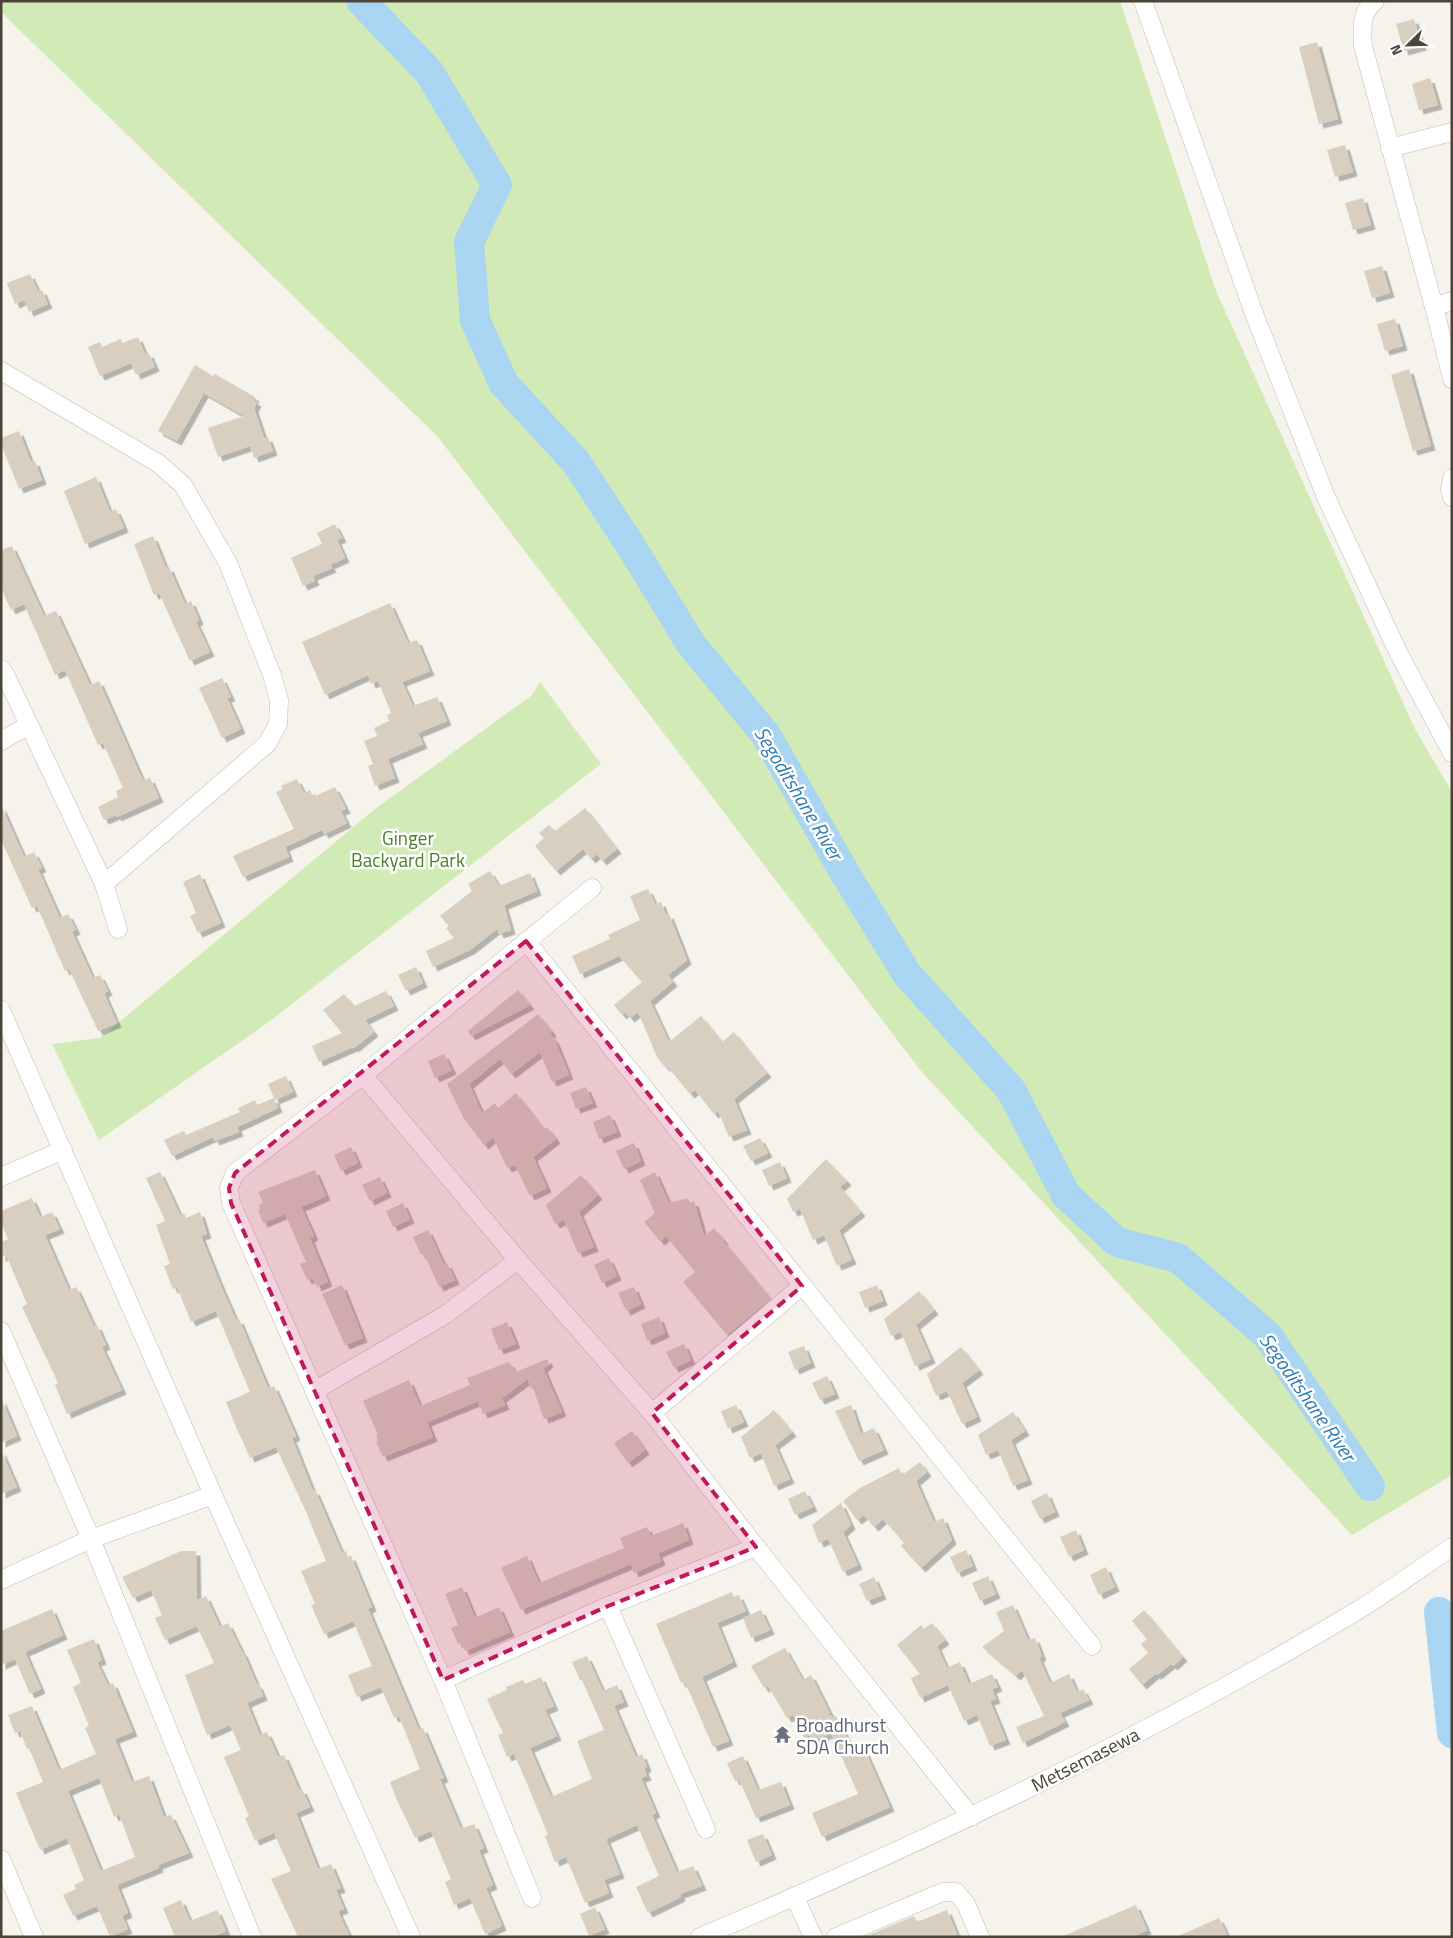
<svg xmlns="http://www.w3.org/2000/svg" width="1453" height="1938" font-family="'Titillium Web',sans-serif">
<defs>
<filter id="shadow"><feDropShadow dx="4.5" dy="4.5" stdDeviation="0" flood-color="#0004"/></filter>
</defs>
<rect width="100%" height="100%" fill="#f6f3ec"/>
<g fill="#d2eab5">
<path d="M 1,1 L 1120,1 L 1216,291 L 1415,729 L 1452,792 L 1452,1475 L 1352,1535 L 921,1071 L 438,437 L 1,12 Z"/>
<path d="M 540,682 L 601,764 L 266,1024 L 99,1140 L 52,1044 L 100,1038 L 375,809 L 532,695 Z"/>
</g>
<g fill="none" stroke-linecap="round" stroke-linejoin="round">
<g stroke="#a9d4f2" stroke-width="30">
<path d="M 361,1 L 429,72 L 497,185 L 469,242 L 475,320 L 504,384 L 576,462 L 629,543 L 691,644 L 766,735 L 846,875 L 907,974 L 1011,1090 L 1066,1195 L 1117,1242 L 1178,1258 L 1268,1336 L 1370,1486"/>
<path d="M 1439,1612 L 1452,1733"/>
</g>
</g>
<g fill="#d8cfc1" fill-rule="evenodd" filter="url(#shadow)">
<path d="M 1414,19 L 1422,46 L 1404,51 L 1396,24 Z"/>
<path d="M 1317,42 L 1338,119 L 1319,124 L 1299,47 Z"/>
<path d="M 1430,78 L 1438,105 L 1419,110 L 1412,84 Z"/>
<path d="M 1345,145 L 1353,172 L 1335,177 L 1327,150 Z"/>
<path d="M 1363,198 L 1371,225 L 1353,230 L 1345,203 Z"/>
<path d="M 1382,266 L 1390,293 L 1372,298 L 1364,271 Z"/>
<path d="M 30,274 L 38,291 L 42,290 L 48,304 L 29,312 L 24,300 L 15,304 L 7,283 Z"/>
<path d="M 1395,319 L 1403,346 L 1385,351 L 1377,324 Z"/>
<path d="M 138,337 L 145,354 L 149,353 L 155,367 L 136,375 L 131,363 L 100,376 L 88,347 L 100,342 L 102,347 L 121,339 L 122,343 Z"/>
<path d="M 195,365 L 213,376 L 215,374 L 255,397 L 253,400 L 257,402 L 254,408 L 264,438 L 268,437 L 273,451 L 254,458 L 250,446 L 218,457 L 208,428 L 244,416 L 204,393 L 177,441 L 158,431 Z"/>
<path d="M 1409,369 L 1431,446 L 1413,451 L 1391,375 Z"/>
<path d="M 19,431 L 31,462 L 35,461 L 42,480 L 19,489 L 1,444 L 1,438 Z"/>
<path d="M 96,477 L 110,512 L 116,509 L 124,528 L 85,544 L 64,491 Z"/>
<path d="M 335,524 L 342,538 L 337,540 L 345,558 L 330,565 L 332,568 L 313,576 L 315,581 L 303,586 L 291,558 L 322,544 L 317,533 Z"/>
<path d="M 153,536 L 166,568 L 169,567 L 185,604 L 191,601 L 199,620 L 196,622 L 210,652 L 190,661 L 159,593 L 154,595 L 134,544 Z"/>
<path d="M 12,546 L 44,616 L 56,611 L 90,685 L 99,681 L 143,781 L 150,778 L 159,798 L 117,817 L 116,815 L 104,820 L 98,807 L 118,797 L 116,791 L 123,788 L 103,743 L 98,745 L 65,670 L 55,675 L 24,604 L 11,610 L 1,588 L 1,550 Z"/>
<path d="M 390,603 L 408,643 L 417,640 L 430,671 L 402,682 L 413,706 L 437,697 L 447,721 L 418,733 L 423,744 L 388,759 L 395,778 L 375,786 L 368,766 L 373,764 L 364,741 L 377,736 L 374,728 L 389,721 L 387,715 L 391,713 L 378,681 L 371,684 L 368,675 L 325,695 L 302,642 Z"/>
<path d="M 222,678 L 231,697 L 227,698 L 241,729 L 222,738 L 199,688 Z"/>
<path d="M 297,779 L 304,793 L 310,790 L 313,797 L 335,787 L 346,809 L 341,811 L 347,823 L 324,834 L 322,830 L 285,847 L 289,857 L 243,877 L 233,856 L 294,829 L 276,792 L 283,789 L 281,786 Z"/>
<path d="M 1,805 L 24,857 L 34,852 L 42,868 L 38,869 L 60,918 L 68,914 L 76,930 L 72,932 L 93,978 L 100,975 L 108,991 L 104,993 L 117,1023 L 98,1031 L 69,969 L 65,971 L 37,906 L 32,908 L 1,840 Z"/>
<path d="M 585,808 L 617,849 L 602,861 L 597,854 L 591,859 L 583,849 L 556,871 L 535,846 L 544,838 L 539,833 L 549,825 L 555,831 Z"/>
<path d="M 490,871 L 499,886 L 530,873 L 537,891 L 504,905 L 511,930 L 499,934 L 497,929 L 470,950 L 433,967 L 426,951 L 454,938 L 446,928 L 449,926 L 440,916 L 472,891 L 468,884 Z"/>
<path d="M 200,874 L 221,923 L 198,933 L 190,916 L 196,913 L 183,882 Z"/>
<path d="M 648,889 L 655,904 L 661,902 L 666,915 L 669,914 L 687,960 L 668,975 L 673,982 L 650,1001 L 669,1042 L 701,1016 L 722,1042 L 734,1032 L 767,1073 L 734,1099 L 747,1130 L 729,1137 L 718,1111 L 714,1114 L 695,1090 L 690,1094 L 667,1066 L 665,1067 L 657,1057 L 638,1012 L 630,1018 L 625,1012 L 622,1015 L 614,1005 L 642,982 L 619,956 L 580,974 L 572,956 L 610,939 L 608,935 L 640,920 L 630,896 Z"/>
<path d="M 416,967 L 423,983 L 406,991 L 398,975 Z"/>
<path d="M 518,990 L 530,1005 L 471,1036 L 468,1031 Z"/>
<path d="M 386,991 L 394,1006 L 365,1020 L 374,1032 L 354,1048 L 353,1047 L 319,1062 L 312,1046 L 342,1033 L 323,1010 L 344,994 L 354,1006 Z"/>
<path d="M 538,1014 L 552,1032 L 550,1034 L 555,1040 L 569,1075 L 552,1082 L 540,1052 L 511,1074 L 500,1059 L 469,1084 L 482,1113 L 495,1103 L 498,1108 L 516,1093 L 544,1129 L 547,1127 L 556,1139 L 533,1157 L 547,1188 L 530,1196 L 515,1165 L 507,1168 L 493,1137 L 484,1145 L 464,1119 L 447,1084 Z"/>
<path d="M 444,1054 L 452,1070 L 435,1078 L 428,1061 Z"/>
<path d="M 286,1076 L 293,1092 L 275,1100 L 268,1084 Z"/>
<path d="M 586,1087 L 593,1103 L 576,1109 L 570,1093 Z"/>
<path d="M 274,1098 L 278,1108 L 237,1127 L 239,1132 L 215,1141 L 213,1137 L 172,1156 L 164,1140 L 184,1131 L 186,1135 L 240,1112 L 238,1108 L 255,1100 L 257,1105 Z"/>
<path d="M 610,1115 L 617,1132 L 599,1139 L 593,1122 Z"/>
<path d="M 760,1138 L 768,1153 L 751,1161 L 743,1146 Z"/>
<path d="M 634,1143 L 641,1161 L 624,1169 L 616,1151 Z"/>
<path d="M 351,1147 L 358,1163 L 341,1171 L 334,1155 Z"/>
<path d="M 826,1159 L 847,1181 L 840,1187 L 861,1212 L 839,1230 L 852,1260 L 837,1266 L 824,1235 L 813,1240 L 800,1209 L 793,1212 L 787,1199 Z"/>
<path d="M 780,1162 L 787,1178 L 769,1186 L 762,1170 Z"/>
<path d="M 315,1170 L 326,1196 L 301,1207 L 314,1236 L 310,1238 L 328,1282 L 317,1287 L 313,1278 L 307,1280 L 300,1264 L 306,1262 L 285,1214 L 263,1223 L 258,1210 L 260,1209 L 259,1205 L 263,1203 L 258,1192 Z"/>
<path d="M 160,1172 L 180,1215 L 184,1213 L 186,1218 L 200,1212 L 207,1234 L 201,1236 L 221,1286 L 236,1320 L 239,1319 L 268,1388 L 274,1386 L 296,1436 L 292,1438 L 313,1491 L 315,1490 L 342,1553 L 346,1551 L 348,1557 L 351,1556 L 372,1607 L 368,1609 L 419,1730 L 423,1728 L 437,1761 L 444,1778 L 440,1779 L 461,1829 L 474,1824 L 484,1848 L 479,1850 L 493,1885 L 486,1888 L 502,1926 L 485,1934 L 470,1898 L 454,1905 L 445,1882 L 451,1879 L 431,1831 L 415,1838 L 397,1800 L 390,1782 L 420,1769 L 399,1716 L 394,1718 L 381,1687 L 357,1697 L 348,1675 L 372,1666 L 353,1621 L 324,1634 L 311,1605 L 315,1604 L 301,1571 L 326,1561 L 307,1514 L 276,1447 L 250,1458 L 236,1427 L 226,1402 L 250,1392 L 216,1311 L 191,1322 L 177,1287 L 173,1289 L 164,1266 L 170,1264 L 156,1225 L 165,1221 L 146,1178 Z"/>
<path d="M 655,1172 L 669,1203 L 688,1198 L 690,1203 L 694,1201 L 704,1236 L 714,1228 L 724,1240 L 723,1241 L 771,1299 L 727,1335 L 683,1282 L 695,1272 L 666,1236 L 660,1241 L 644,1222 L 655,1213 L 640,1180 Z"/>
<path d="M 581,1175 L 598,1195 L 579,1212 L 594,1247 L 578,1253 L 564,1220 L 555,1224 L 546,1205 Z"/>
<path d="M 380,1177 L 387,1193 L 370,1201 L 362,1185 Z"/>
<path d="M 32,1198 L 40,1217 L 52,1212 L 60,1229 L 45,1235 L 69,1290 L 76,1287 L 94,1326 L 97,1325 L 106,1345 L 102,1347 L 122,1390 L 67,1414 L 55,1385 L 58,1383 L 22,1307 L 27,1304 L 6,1255 L 1,1257 L 1,1242 L 8,1239 L 1,1223 L 1,1211 Z"/>
<path d="M 403,1203 L 410,1219 L 393,1227 L 386,1211 Z"/>
<path d="M 428,1230 L 444,1265 L 447,1263 L 455,1280 L 439,1287 L 424,1254 L 421,1255 L 413,1237 Z"/>
<path d="M 609,1258 L 617,1276 L 602,1283 L 594,1265 Z"/>
<path d="M 342,1285 L 363,1338 L 345,1345 L 322,1294 Z"/>
<path d="M 877,1285 L 883,1301 L 865,1308 L 859,1292 Z"/>
<path d="M 634,1287 L 641,1304 L 626,1311 L 618,1293 Z"/>
<path d="M 919,1291 L 934,1310 L 916,1325 L 931,1359 L 915,1366 L 901,1332 L 891,1336 L 884,1319 Z"/>
<path d="M 659,1317 L 665,1333 L 647,1341 L 641,1324 Z"/>
<path d="M 507,1322 L 516,1344 L 499,1350 L 491,1329 Z"/>
<path d="M 684,1344 L 691,1360 L 674,1368 L 666,1352 Z"/>
<path d="M 804,1346 L 811,1363 L 795,1370 L 788,1352 Z"/>
<path d="M 961,1347 L 979,1370 L 962,1383 L 977,1417 L 962,1424 L 947,1391 L 936,1396 L 927,1374 Z"/>
<path d="M 547,1359 L 549,1363 L 543,1368 L 562,1412 L 544,1419 L 533,1388 L 531,1389 L 528,1379 L 502,1398 L 505,1405 L 483,1414 L 478,1401 L 427,1422 L 433,1437 L 383,1457 L 376,1442 L 378,1441 L 376,1435 L 378,1435 L 363,1401 L 409,1380 L 420,1406 L 470,1385 L 467,1378 L 509,1362 L 516,1372 Z"/>
<path d="M 827,1376 L 835,1394 L 820,1400 L 812,1383 Z"/>
<path d="M 1,1398 L 17,1436 L 1,1443 Z"/>
<path d="M 736,1405 L 744,1422 L 728,1429 L 721,1411 Z"/>
<path d="M 851,1405 L 861,1434 L 874,1428 L 884,1450 L 859,1461 L 835,1411 Z"/>
<path d="M 774,1410 L 792,1432 L 775,1445 L 790,1479 L 774,1486 L 761,1453 L 750,1458 L 741,1437 Z"/>
<path d="M 1013,1412 L 1025,1431 L 1011,1440 L 1028,1480 L 1013,1486 L 998,1450 L 986,1455 L 978,1435 Z"/>
<path d="M 632,1431 L 645,1450 L 628,1463 L 614,1443 Z"/>
<path d="M 1,1450 L 17,1487 L 1,1494 Z"/>
<path d="M 920,1462 L 927,1472 L 916,1481 L 934,1522 L 943,1518 L 952,1540 L 921,1568 L 901,1546 L 904,1543 L 883,1519 L 874,1527 L 864,1515 L 857,1520 L 843,1501 L 860,1488 L 899,1468 L 902,1475 Z"/>
<path d="M 805,1491 L 813,1507 L 795,1515 L 788,1499 Z"/>
<path d="M 1047,1493 L 1055,1512 L 1040,1519 L 1031,1501 Z"/>
<path d="M 841,1503 L 851,1525 L 843,1532 L 858,1565 L 843,1572 L 828,1539 L 819,1543 L 812,1525 Z"/>
<path d="M 683,1523 L 689,1540 L 658,1553 L 661,1561 L 634,1573 L 631,1564 L 521,1610 L 501,1568 L 527,1556 L 539,1583 L 624,1548 L 620,1538 L 647,1527 L 651,1536 Z"/>
<path d="M 1076,1530 L 1084,1550 L 1069,1557 L 1060,1537 Z"/>
<path d="M 966,1550 L 973,1566 L 957,1573 L 950,1557 Z"/>
<path d="M 181,1551 L 196,1551 L 197,1600 L 206,1596 L 220,1627 L 228,1623 L 242,1652 L 243,1652 L 257,1685 L 258,1684 L 263,1696 L 247,1703 L 260,1735 L 267,1732 L 278,1757 L 284,1755 L 299,1790 L 302,1789 L 310,1807 L 296,1813 L 318,1869 L 331,1864 L 341,1888 L 336,1890 L 344,1909 L 338,1911 L 350,1937 L 298,1937 L 271,1879 L 291,1871 L 274,1833 L 255,1841 L 245,1818 L 249,1816 L 224,1757 L 241,1750 L 230,1725 L 207,1735 L 185,1675 L 214,1663 L 197,1626 L 165,1640 L 155,1618 L 162,1615 L 151,1590 L 133,1598 L 122,1577 Z"/>
<path d="M 1106,1567 L 1115,1587 L 1099,1595 L 1090,1575 Z"/>
<path d="M 988,1576 L 996,1594 L 980,1601 L 972,1583 Z"/>
<path d="M 874,1577 L 882,1595 L 867,1601 L 859,1584 Z"/>
<path d="M 462,1587 L 475,1618 L 499,1607 L 510,1632 L 465,1651 L 461,1643 L 458,1644 L 451,1628 L 458,1625 L 445,1594 Z"/>
<path d="M 732,1592 L 734,1597 L 739,1595 L 746,1611 L 717,1623 L 733,1662 L 702,1677 L 729,1741 L 713,1747 L 685,1682 L 681,1683 L 656,1624 Z"/>
<path d="M 1013,1605 L 1028,1640 L 1035,1638 L 1042,1656 L 1039,1658 L 1050,1683 L 1069,1674 L 1077,1692 L 1083,1689 L 1089,1700 L 1060,1713 L 1065,1722 L 1023,1743 L 1016,1727 L 1044,1716 L 1022,1670 L 1016,1676 L 982,1647 L 1004,1631 L 996,1612 Z"/>
<path d="M 52,1609 L 63,1635 L 25,1652 L 41,1689 L 30,1694 L 15,1659 L 1,1665 L 1,1631 Z"/>
<path d="M 761,1610 L 770,1630 L 751,1638 L 743,1618 Z"/>
<path d="M 1144,1610 L 1183,1657 L 1173,1666 L 1171,1664 L 1157,1675 L 1155,1674 L 1142,1685 L 1129,1669 L 1148,1653 L 1141,1644 L 1147,1639 L 1132,1621 Z"/>
<path d="M 932,1623 L 945,1640 L 937,1646 L 947,1668 L 960,1662 L 969,1684 L 992,1674 L 998,1687 L 992,1689 L 996,1699 L 990,1701 L 1006,1740 L 990,1746 L 977,1715 L 964,1721 L 948,1685 L 920,1698 L 911,1678 L 920,1674 L 897,1645 L 921,1625 L 924,1629 Z"/>
<path d="M 94,1639 L 102,1660 L 97,1662 L 108,1685 L 113,1683 L 133,1732 L 115,1739 L 132,1782 L 149,1776 L 164,1817 L 171,1815 L 189,1853 L 158,1865 L 159,1868 L 117,1885 L 128,1913 L 122,1916 L 128,1929 L 110,1937 L 97,1906 L 73,1916 L 63,1895 L 76,1889 L 74,1885 L 84,1880 L 67,1838 L 40,1850 L 16,1793 L 43,1782 L 29,1748 L 27,1749 L 20,1731 L 15,1733 L 8,1715 L 32,1706 L 59,1770 L 96,1754 L 85,1728 L 89,1726 L 73,1687 L 81,1683 L 67,1650 ZM 99,1778 L 114,1817 L 119,1814 L 135,1857 L 101,1871 L 68,1791 Z"/>
<path d="M 785,1648 L 803,1680 L 811,1675 L 830,1713 L 825,1718 L 831,1715 L 832,1718 L 836,1716 L 852,1748 L 862,1744 L 890,1807 L 822,1837 L 812,1813 L 858,1794 L 831,1733 L 813,1741 L 810,1735 L 804,1738 L 793,1715 L 787,1718 L 768,1686 L 764,1688 L 751,1666 Z"/>
<path d="M 587,1656 L 603,1691 L 617,1685 L 624,1702 L 614,1706 L 636,1757 L 642,1754 L 647,1767 L 644,1769 L 647,1776 L 641,1778 L 656,1813 L 652,1815 L 677,1872 L 693,1866 L 702,1886 L 680,1894 L 681,1897 L 648,1913 L 636,1887 L 659,1876 L 637,1825 L 606,1839 L 620,1874 L 604,1880 L 609,1893 L 585,1903 L 566,1857 L 555,1862 L 545,1836 L 548,1835 L 528,1786 L 514,1754 L 507,1757 L 498,1735 L 503,1733 L 487,1699 L 507,1690 L 506,1687 L 523,1680 L 525,1684 L 541,1677 L 554,1706 L 545,1710 L 557,1736 L 530,1748 L 551,1797 L 592,1779 L 577,1741 L 604,1730 L 582,1680 L 580,1680 L 572,1662 Z"/>
<path d="M 743,1756 L 758,1790 L 781,1782 L 790,1805 L 756,1818 L 739,1779 L 735,1781 L 727,1763 Z"/>
<path d="M 763,1834 L 772,1855 L 756,1862 L 747,1840 Z"/>
<path d="M 181,1900 L 190,1921 L 217,1910 L 226,1931 L 212,1937 L 175,1937 L 163,1908 Z"/>
<path d="M 1136,1905 L 1147,1930 L 1132,1937 L 1061,1937 Z"/>
<path d="M 595,1907 L 605,1929 L 589,1936 L 580,1914 Z"/>
<path d="M 947,1910 L 958,1937 L 864,1937 L 914,1916 L 917,1922 Z"/>
<path d="M 1219,1918 L 1228,1937 L 1176,1937 Z"/>
</g>
<g fill="none" stroke-linecap="round" stroke-linejoin="round">
<defs>
<g id="minor">
<path d="M 1143,1 L 1255,316 L 1326,497 L 1398,652 L 1452,753"/>
<path d="M 1375,1 C 1360,12 1362,30 1363,46 L 1434,307 L 1452,379"/>
<path d="M 1390,148 L 1452,132"/>
<path d="M 1434,307 L 1452,301"/>
<path d="M 1,371 L 158,463 L 183,485 L 228,563 L 272,675 L 279,700 L 278,724 L 267,744 L 104,884"/>
<path d="M 1452,478 L 1450,489 L 1452,497"/>
<path d="M 1,669 L 6,676 L 104,884 L 118,929"/>
<path d="M 1,741 L 29,725"/>
<path d="M 526,941 L 1092,1646"/>
<path d="M 1,1010 L 213,1495 L 411,1937"/>
<path d="M 363,1075 L 518,1260 L 652,1413 L 756,1547 L 971,1817"/>
<path d="M 1,1177 L 63,1150"/>
<path d="M 1,1331 L 91,1539 L 252,1937"/>
<path d="M 314,1391 L 445,1315 L 518,1260"/>
<path d="M 652,1413 L 802,1286"/>
<path d="M 1,1580 L 91,1539 L 213,1495"/>
<path d="M 608,1606 L 706,1829"/>
<path d="M 443,1680 L 608,1606 L 756,1547"/>
<path d="M 1,1859 L 34,1937"/>
<path d="M 795,1897 L 813,1937"/>
<path d="M 532,1898 L 443,1680 L 231,1203 L 229,1188 L 235,1173 L 363,1075 L 592,888"/>
<path d="M 700,1937 C 927,1842 1149,1736 1360,1609 C 1391,1590 1421,1568 1452,1547"/>
<path d="M 836,1937 L 943,1892 L 956,1892 L 966,1904 L 980,1937"/>
</g>
</defs>
<use href="#minor" stroke="#c2bbae" stroke-width="19"/>
<use href="#minor" stroke="#fff" stroke-width="18"/>
</g>
<path fill="#c2185b" fill-opacity="0.2" stroke="#c2185b" stroke-width="4" stroke-dasharray="10 6" stroke-linejoin="round" d="M 526,941 L 802,1286 L 652,1413 L 756,1547 L 608,1606 L 443,1680 L 231,1203 L 229,1188 L 235,1173 Z"/>
<defs>
<symbol id="temple-bare" viewBox="-9 -9 18 18"><path d="M0-6L5-2H3V0L6.5 2.5H4V6H1.5V3h-3V6H-4V2.5H-6.5L-3 0V-2H-5Z" fill="#6b7280" stroke="#fff" stroke-width="2.5" paint-order="stroke"/></symbol>
</defs>
<g fill-rule="evenodd">
<use href="#temple-bare" x="770" y="1722" width="25" height="25"/>
</g>
<g text-anchor="middle" dominant-baseline="central" stroke-width="5" stroke-linejoin="round" paint-order="stroke">
<g font-size="19" fill="#4a7f2a" stroke="#fff">
<text x="408" y="837">Ginger<tspan x="408" dy="22">Backyard Park</tspan></text>
</g>
<g font-size="19" fill="#5b616d" stroke="#fff" text-anchor="start">
<text x="796" y="1724">Broadhurst<tspan x="796" dy="22">SDA Church</tspan></text>
</g>
<g font-size="19" fill="#4b4439" stroke="#fff">
<text transform="translate(1085 1759) rotate(-27)">Metsemasewa</text>
</g>
<g font-size="20" font-style="italic" fill="#2e7ab2" stroke="#fff">
<text transform="translate(799 793) rotate(59)">Segoditshane River</text>
<text transform="translate(1308 1397) rotate(55)">Segoditshane River</text>
</g>
</g>
<rect width="1453" height="1938" fill="none" stroke="#4b4439" stroke-width="5"/>
<g transform="translate(1408 45) rotate(247)" stroke="#ffffff" stroke-width="4" paint-order="stroke">
<path d="M0-4L9 19L0 12L-9 19Z" fill="#4b4439"/>
<text y="-8" font-size="14" font-weight="bold" text-anchor="middle" fill="#4b4439">N</text>
</g>
</svg>
